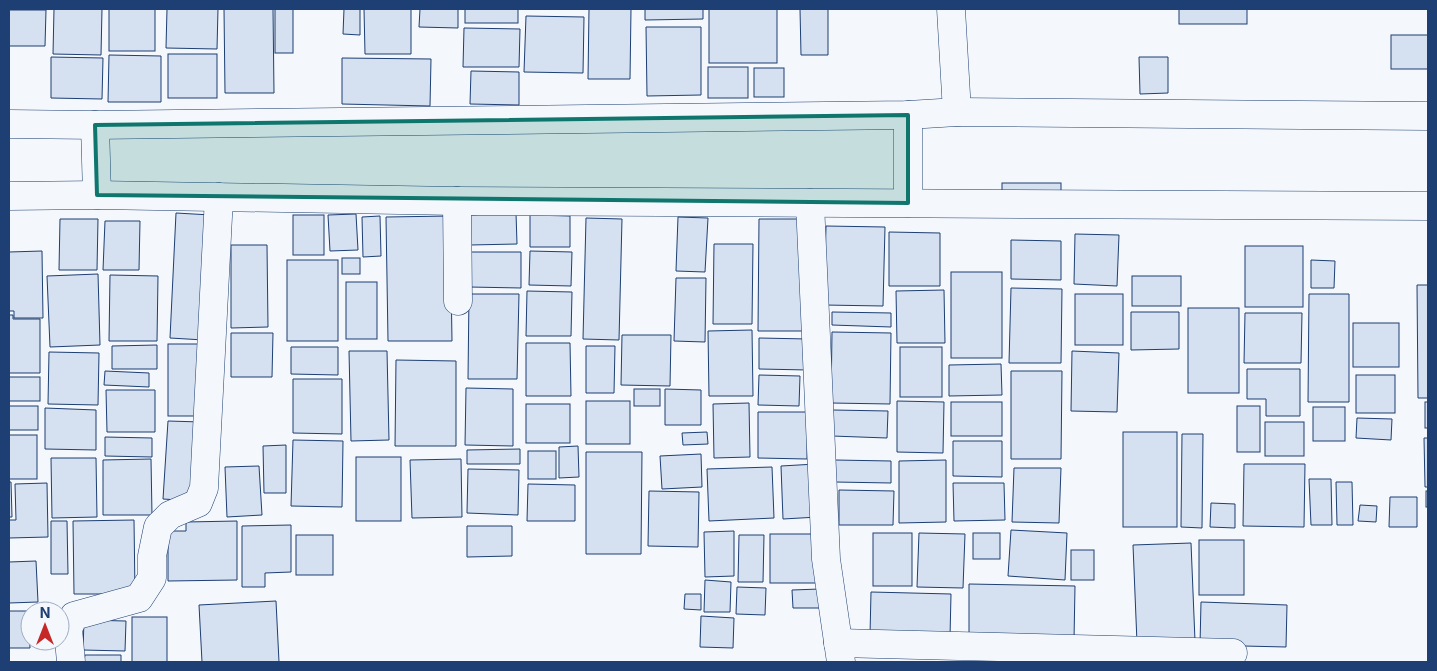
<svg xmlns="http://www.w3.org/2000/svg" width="1437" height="671" font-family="Inter,sans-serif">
<rect width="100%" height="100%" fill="#f4f7fb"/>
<g fill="#d5e0f0" stroke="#1d3f73">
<path d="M 54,9 L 102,9 L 101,55 L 53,54 Z"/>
<rect x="109" y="9" width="46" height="42"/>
<path d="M 167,9 L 218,9 L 217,49 L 166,48 Z"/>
<path d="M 224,9 L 273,9 L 274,93 L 225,93 Z"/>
<rect x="275" y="9" width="18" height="44"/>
<path d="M 344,9 L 360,9 L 360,35 L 343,34 Z"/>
<path d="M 364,9 L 411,9 L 411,54 L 365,54 Z"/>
<path d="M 420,9 L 458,9 L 458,28 L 419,27 Z"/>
<rect x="465" y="9" width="53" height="14"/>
<path d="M 589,9 L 631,9 L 630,79 L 588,79 Z"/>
<path d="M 645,9 L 703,9 L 703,19 L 645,20 Z"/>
<rect x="709" y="9" width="68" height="54"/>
<path d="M 800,9 L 828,9 L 828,55 L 801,55 Z"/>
<rect x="1179" y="9" width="68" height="15"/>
<path d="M 9,10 L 46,10 L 45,46 L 9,46 Z"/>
<path d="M 526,16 L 584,17 L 583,73 L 524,72 Z"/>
<path d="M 646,27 L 701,27 L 701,95 L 647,96 Z"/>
<path d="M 464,28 L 520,29 L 519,67 L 463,67 Z"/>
<rect x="1391" y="35" width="37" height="34"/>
<rect x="168" y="54" width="49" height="44"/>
<path d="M 109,55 L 161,56 L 161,102 L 108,102 Z"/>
<path d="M 51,57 L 103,58 L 102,99 L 51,98 Z"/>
<path d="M 1139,57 L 1168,57 L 1168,93 L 1140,94 Z"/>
<path d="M 342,58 L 431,59 L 430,106 L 342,104 Z"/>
<rect x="708" y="67" width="40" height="31"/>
<rect x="754" y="68" width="30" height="29"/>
<path d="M 471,71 L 519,72 L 519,105 L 470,104 Z"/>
<rect x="1002" y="183" width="59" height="17"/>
<path d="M 176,213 L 211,215 L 204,340 L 170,338 Z"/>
<path d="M 516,213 L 517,244 L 470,245 L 468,215 Z"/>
<path d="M 356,214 L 358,250 L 330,251 L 328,215 Z"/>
<rect x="293" y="215" width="31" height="40"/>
<path d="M 530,215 L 570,216 L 570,247 L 530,247 Z"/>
<path d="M 380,216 L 381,256 L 363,257 L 362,217 Z"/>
<path d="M 450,216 L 452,341 L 388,341 L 386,217 Z"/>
<path d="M 678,217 L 708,218 L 705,272 L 676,271 Z"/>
<path d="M 586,218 L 622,219 L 619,340 L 583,339 Z"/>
<path d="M 60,219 L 98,219 L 97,270 L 59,270 Z"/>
<path d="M 759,219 L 805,219 L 804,331 L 758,331 Z"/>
<path d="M 105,221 L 140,221 L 139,270 L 103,270 Z"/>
<path d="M 826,226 L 885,227 L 883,306 L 824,305 Z"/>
<path d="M 889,232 L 940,233 L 940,286 L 889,286 Z"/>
<path d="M 1075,234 L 1119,235 L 1117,286 L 1074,284 Z"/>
<path d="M 1011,240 L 1061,241 L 1061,280 L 1011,279 Z"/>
<path d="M 714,244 L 753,244 L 752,324 L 713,324 Z"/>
<path d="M 231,245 L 267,245 L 268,327 L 231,328 Z"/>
<rect x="1245" y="246" width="58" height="61"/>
<path d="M 42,251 L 43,318 L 14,318 L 14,311 L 9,311 L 9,252 Z"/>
<path d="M 530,251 L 572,252 L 571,286 L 529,285 Z"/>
<path d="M 470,252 L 521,252 L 521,288 L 469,287 Z"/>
<rect x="342" y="258" width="18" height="16"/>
<rect x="287" y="260" width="51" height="81"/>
<path d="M 1311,260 L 1335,261 L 1334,288 L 1311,288 Z"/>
<rect x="951" y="272" width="51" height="86"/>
<path d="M 98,274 L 100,345 L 50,347 L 47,276 Z"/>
<path d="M 110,275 L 158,276 L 157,341 L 109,341 Z"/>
<rect x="1132" y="276" width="49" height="30"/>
<path d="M 676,278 L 706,278 L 705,342 L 674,341 Z"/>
<rect x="346" y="282" width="31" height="57"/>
<path d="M 1417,285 L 1428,285 L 1428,398 L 1418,398 Z"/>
<path d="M 1011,288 L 1062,289 L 1061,363 L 1009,363 Z"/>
<path d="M 944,290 L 945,343 L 897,343 L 896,291 Z"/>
<path d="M 527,291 L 572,292 L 571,336 L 526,336 Z"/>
<path d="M 469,294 L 519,294 L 517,379 L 468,379 Z"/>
<rect x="1075" y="294" width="48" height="51"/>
<path d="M 1309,294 L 1349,294 L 1349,402 L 1308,402 Z"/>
<rect x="1188" y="308" width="51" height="85"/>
<path d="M 832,312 L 891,313 L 891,327 L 832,325 Z"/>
<path d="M 1131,312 L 1179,312 L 1179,349 L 1131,350 Z"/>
<path d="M 1245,313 L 1302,313 L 1301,363 L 1244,363 Z"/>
<path d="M 9,315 L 13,315 L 13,319 L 40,319 L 40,373 L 9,373 Z"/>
<rect x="1353" y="323" width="46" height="44"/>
<path d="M 752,330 L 753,396 L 709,396 L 708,331 Z"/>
<path d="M 832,332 L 891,333 L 890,404 L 831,403 Z"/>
<path d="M 231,333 L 273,333 L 272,377 L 231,377 Z"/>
<path d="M 622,335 L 671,335 L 670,386 L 621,385 Z"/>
<path d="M 759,338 L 808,339 L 808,370 L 759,369 Z"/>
<path d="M 526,343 L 570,343 L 571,396 L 526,396 Z"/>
<rect x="168" y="344" width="33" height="72"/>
<path d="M 157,345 L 157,369 L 112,369 L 112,346 Z"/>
<path d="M 586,346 L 615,346 L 614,393 L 586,393 Z"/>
<path d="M 291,347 L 338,347 L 338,375 L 291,374 Z"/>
<rect x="900" y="347" width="42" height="50"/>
<path d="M 349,351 L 387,351 L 389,440 L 351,441 Z"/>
<path d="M 1072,351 L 1119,353 L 1117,412 L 1071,411 Z"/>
<path d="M 49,352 L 99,353 L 98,405 L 48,404 Z"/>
<path d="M 396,360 L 456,361 L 456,446 L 395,446 Z"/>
<path d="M 1001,364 L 1002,395 L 949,396 L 949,365 Z"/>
<path d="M 1247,369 L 1300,369 L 1300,416 L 1266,416 L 1266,399 L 1247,399 Z"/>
<path d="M 105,371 L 149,373 L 149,387 L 104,385 Z"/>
<path d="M 1011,371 L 1062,371 L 1061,459 L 1011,459 Z"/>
<path d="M 759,375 L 800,376 L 799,406 L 758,405 Z"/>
<rect x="1356" y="375" width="39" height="38"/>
<rect x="9" y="377" width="31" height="24"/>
<path d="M 293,379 L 342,379 L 342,434 L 293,433 Z"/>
<path d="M 466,388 L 513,389 L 513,446 L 465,445 Z"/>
<rect x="634" y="389" width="26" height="17"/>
<path d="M 665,389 L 701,390 L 701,425 L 665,425 Z"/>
<path d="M 106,390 L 155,390 L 155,432 L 107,432 Z"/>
<rect x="586" y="401" width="44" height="43"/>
<path d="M 897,401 L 944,402 L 943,453 L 897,452 Z"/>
<rect x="951" y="402" width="51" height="34"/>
<rect x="1425" y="402" width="3" height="26"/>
<path d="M 749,403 L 750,457 L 714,458 L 713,404 Z"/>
<rect x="526" y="404" width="44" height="39"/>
<rect x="9" y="406" width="29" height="24"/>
<rect x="1237" y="406" width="23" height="46"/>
<rect x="1313" y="407" width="32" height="34"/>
<path d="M 45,408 L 96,410 L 96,450 L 45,449 Z"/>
<path d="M 833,410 L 888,411 L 887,438 L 832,436 Z"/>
<path d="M 758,412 L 808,412 L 807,459 L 758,458 Z"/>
<path d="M 1357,418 L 1392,419 L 1391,440 L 1356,438 Z"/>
<path d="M 168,421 L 201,422 L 195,501 L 163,499 Z"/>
<rect x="1265" y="422" width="39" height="34"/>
<path d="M 707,432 L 708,444 L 683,445 L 682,433 Z"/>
<rect x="1123" y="432" width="54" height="95"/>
<path d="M 1182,434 L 1203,434 L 1202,528 L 1181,527 Z"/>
<rect x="9" y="435" width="28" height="44"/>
<path d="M 105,437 L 152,438 L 152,457 L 105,456 Z"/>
<path d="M 1424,438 L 1428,438 L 1428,487 L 1425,487 Z"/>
<path d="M 293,440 L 343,441 L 342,507 L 291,506 Z"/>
<path d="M 953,441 L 1002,441 L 1002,477 L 953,476 Z"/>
<path d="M 286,445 L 286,493 L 264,493 L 263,446 Z"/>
<path d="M 578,446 L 579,477 L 559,478 L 559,447 Z"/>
<path d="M 520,449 L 520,464 L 467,464 L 467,450 Z"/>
<rect x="528" y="451" width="28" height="28"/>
<path d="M 586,452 L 642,452 L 641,554 L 586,554 Z"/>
<path d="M 701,454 L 702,487 L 662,489 L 660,456 Z"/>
<rect x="356" y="457" width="45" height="64"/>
<path d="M 51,458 L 96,458 L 97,517 L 52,518 Z"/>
<path d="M 151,459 L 152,515 L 103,515 L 103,460 Z"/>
<path d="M 461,459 L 462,517 L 412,518 L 410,460 Z"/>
<path d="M 835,460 L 891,461 L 891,483 L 835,482 Z"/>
<path d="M 946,460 L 946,522 L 899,523 L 899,461 Z"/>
<path d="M 816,464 L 818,517 L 783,519 L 781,466 Z"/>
<path d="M 1244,464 L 1305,464 L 1304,527 L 1243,526 Z"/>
<path d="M 259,466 L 262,515 L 227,517 L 225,467 Z"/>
<path d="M 772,467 L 774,518 L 709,521 L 707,469 Z"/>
<path d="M 1014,468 L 1061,468 L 1059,523 L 1012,522 Z"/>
<path d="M 468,469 L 519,470 L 518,515 L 467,513 Z"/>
<path d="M 1309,479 L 1331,479 L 1332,525 L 1311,525 Z"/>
<path d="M 9,482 L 11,482 L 12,517 L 9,517 Z"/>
<path d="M 1336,482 L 1352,482 L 1353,525 L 1337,525 Z"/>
<path d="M 47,483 L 48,537 L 9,538 L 9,520 L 16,520 L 15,484 Z"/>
<path d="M 953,483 L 1004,483 L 1005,520 L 954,521 Z"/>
<path d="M 528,484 L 575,485 L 575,521 L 527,521 Z"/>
<path d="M 839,490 L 894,491 L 893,525 L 839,525 Z"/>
<path d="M 649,491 L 699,492 L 698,547 L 648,546 Z"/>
<rect x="1426" y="491" width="2" height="16"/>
<path d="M 1390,497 L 1417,497 L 1417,527 L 1389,527 Z"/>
<path d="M 1211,503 L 1235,504 L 1235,528 L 1210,527 Z"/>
<path d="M 1360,505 L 1377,506 L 1376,522 L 1358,521 Z"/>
<path d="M 134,520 L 135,594 L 74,594 L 73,521 Z"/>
<path d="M 51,521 L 67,521 L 68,574 L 51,574 Z"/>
<path d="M 237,521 L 237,580 L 168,581 L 168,531 L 186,531 L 186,522 Z"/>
<path d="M 291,525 L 291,572 L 265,573 L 265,587 L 242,587 L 242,526 Z"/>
<path d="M 467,526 L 512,526 L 512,556 L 467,557 Z"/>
<path d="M 1011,530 L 1067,533 L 1065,580 L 1008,576 Z"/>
<path d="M 734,531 L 734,576 L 705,577 L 704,532 Z"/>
<rect x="873" y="533" width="39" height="53"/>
<path d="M 919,533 L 965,534 L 963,588 L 917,587 Z"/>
<rect x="973" y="533" width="27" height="26"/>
<rect x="770" y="534" width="50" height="49"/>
<rect x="296" y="535" width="37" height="40"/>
<path d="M 739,535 L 764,535 L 763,582 L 738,582 Z"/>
<rect x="1199" y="540" width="45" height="55"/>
<path d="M 1191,543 L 1195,641 L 1137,643 L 1133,545 Z"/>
<rect x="1071" y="550" width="23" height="30"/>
<path d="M 36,561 L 38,602 L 9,603 L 9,562 Z"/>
<path d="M 705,580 L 731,582 L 730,612 L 704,612 Z"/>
<path d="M 969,584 L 1075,586 L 1074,640 L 969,638 Z"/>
<path d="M 737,587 L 766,588 L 765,615 L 736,614 Z"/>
<path d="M 820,589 L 821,608 L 793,608 L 792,590 Z"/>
<path d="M 871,592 L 951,594 L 950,637 L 870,635 Z"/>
<path d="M 685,594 L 701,594 L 701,610 L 684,609 Z"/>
<path d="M 276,601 L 279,662 L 202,662 L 199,605 Z"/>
<path d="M 1201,602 L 1287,605 L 1286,647 L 1200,645 Z"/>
<path d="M 9,611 L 29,611 L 30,648 L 9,648 Z"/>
<path d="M 701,616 L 734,618 L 733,648 L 700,647 Z"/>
<rect x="132" y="617" width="35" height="45"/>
<path d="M 84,620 L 126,621 L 125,651 L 83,650 Z"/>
<path d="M 85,655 L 121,655 L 121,662 L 84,662 Z"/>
</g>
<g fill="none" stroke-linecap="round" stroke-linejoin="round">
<defs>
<g id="street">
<path d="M 951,9 L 957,112"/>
<path d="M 908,115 L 908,203"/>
<path d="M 95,125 L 97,195"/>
<path d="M 9,196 L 97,195 L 457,201 L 1428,206"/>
<path d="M 457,201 L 458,301"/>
<path d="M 810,203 L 826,559 L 841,662"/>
<path d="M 838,643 L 1233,653"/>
<path d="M 71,662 L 68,629 L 74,616 L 139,598 L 152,578 L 152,556 L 158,527 L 170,515 L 198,503 L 204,488 L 219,197"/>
</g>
<path id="secondary" d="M 9,124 L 95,125 L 908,115 L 957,112 L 1428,116"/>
</defs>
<use href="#street" stroke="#1d3f73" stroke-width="29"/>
<use href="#secondary" stroke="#1d3f73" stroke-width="29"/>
<use href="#street" stroke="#f4f7fb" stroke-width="28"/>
<use href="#secondary" stroke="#f4f7fb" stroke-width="28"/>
</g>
<path fill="#0f766e" fill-opacity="0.2" stroke="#0f766e" stroke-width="4" stroke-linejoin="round" d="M 908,115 L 908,203 L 97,195 L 95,125 Z"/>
<rect width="1437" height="671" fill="none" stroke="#1d3f73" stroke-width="20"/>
<g transform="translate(45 626)"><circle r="24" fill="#f4f7fb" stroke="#9eadc5"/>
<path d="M0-4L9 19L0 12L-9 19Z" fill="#c62828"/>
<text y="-8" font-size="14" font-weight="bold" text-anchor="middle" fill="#1d3f73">N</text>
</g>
</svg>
